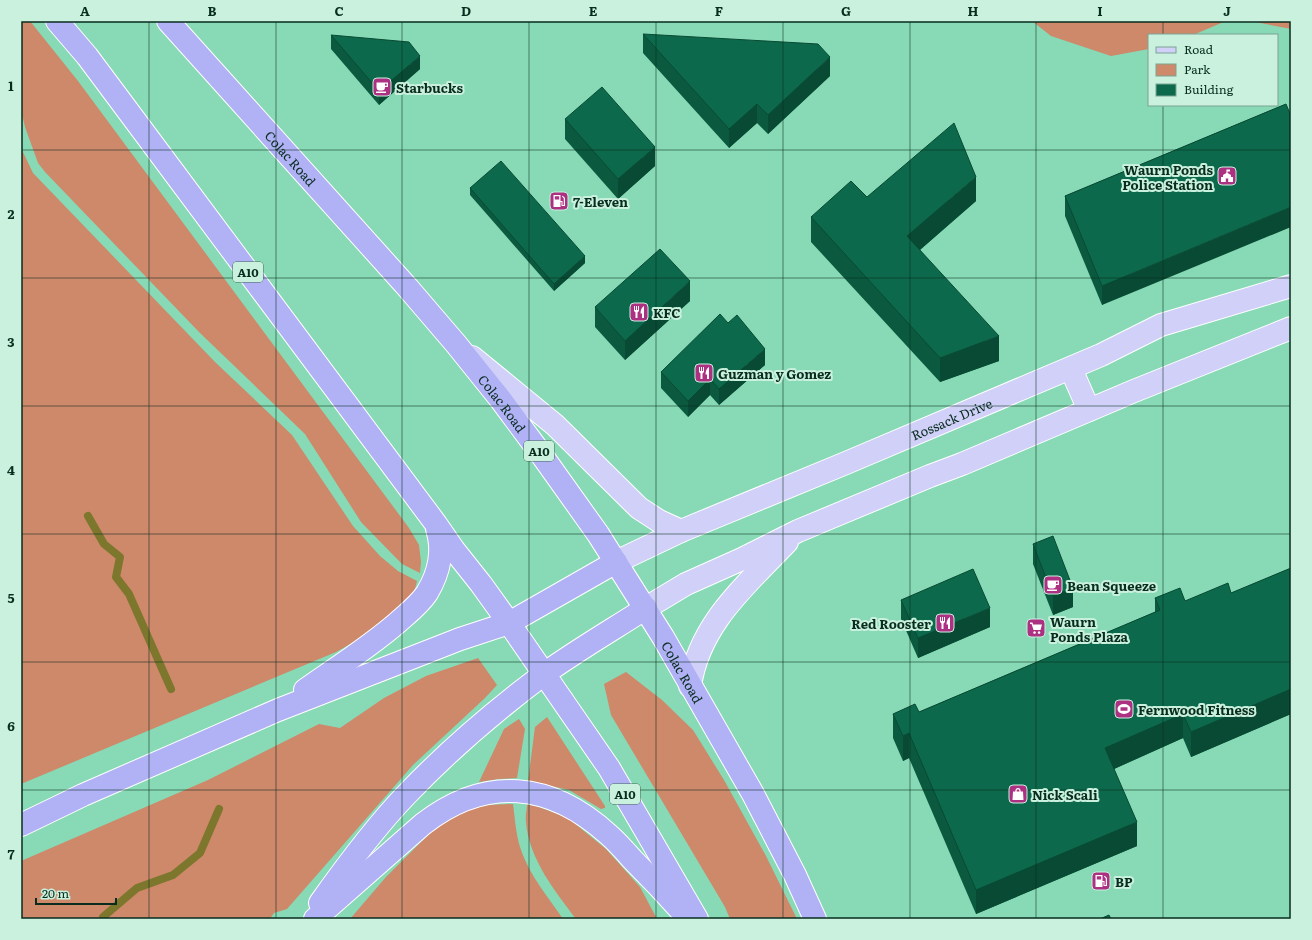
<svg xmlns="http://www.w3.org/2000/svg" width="1312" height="940" font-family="Literata,serif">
<rect width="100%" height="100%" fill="#87dab5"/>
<g fill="#ce886a">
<path d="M 21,21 L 30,21 L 78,81 L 409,528 L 419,545 L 421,562 L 420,573 L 402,564 L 361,522 L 305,434 L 200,333 L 45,172 L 38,163 L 25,127 L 21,110 Z"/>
<path d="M 1032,21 L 1226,21 L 1193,35 L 1149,35 L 1149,49 L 1111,56 L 1051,36 Z"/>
<path d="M 1250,21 L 1291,21 L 1291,29 Z"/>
<path d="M 21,148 L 33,173 L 215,362 L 292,435 L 353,526 L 380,556 L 398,571 L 417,581 L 415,589 L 406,601 L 363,637 L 336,652 L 21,784 Z"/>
<path d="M 478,658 L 497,685 L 485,698 L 413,765 L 287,909 L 274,913 L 270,919 L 21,919 L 21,861 L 208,780 L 319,724 L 340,728 L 384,698 L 426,676 Z"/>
<path d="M 626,672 L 662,700 L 693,730 L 724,780 L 766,856 L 797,919 L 730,919 L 725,907 L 611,715 L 604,684 Z"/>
<path d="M 547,717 L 605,806 L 605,808 L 601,809 L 569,790 L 528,781 L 535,727 Z"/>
<path d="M 519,719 L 525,729 L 517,778 L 499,779 L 479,782 L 504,729 Z"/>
<path d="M 513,804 C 515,819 516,836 521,850 C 530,876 548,897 563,919 L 350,919 L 386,877 L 435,828 L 464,811 L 486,805 Z"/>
<path d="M 527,804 L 539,807 L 568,818 L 606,849 L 640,887 L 657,919 L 576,919 C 555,891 529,859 526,822 C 525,816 527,810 527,804 Z"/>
</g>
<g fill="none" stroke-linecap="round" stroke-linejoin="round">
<g stroke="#7d772d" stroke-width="8">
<path d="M 88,516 L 104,544 L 120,557 L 116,577 L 129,594 L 171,689"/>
<path d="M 103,919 L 103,917 L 137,888 L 173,875 L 200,853 L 219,809"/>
</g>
<defs>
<g id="major">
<path d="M 472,357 L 555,425 L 639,508 L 659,521 L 681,531"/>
<path d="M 1071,369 L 1089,410"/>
<path id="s1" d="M 616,562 L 681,531 L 846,463 L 1101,355 L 1161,325 L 1291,286"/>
<path d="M 646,608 L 686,584 L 742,559 L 798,531 L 930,476 L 962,464 L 1134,391 L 1291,328"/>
<path d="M 690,686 C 699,624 746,585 787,542"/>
</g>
<g id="highway">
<path d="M 57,21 L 87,56 L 436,524 L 454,550 L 481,584 L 509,623 L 609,768 L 697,919"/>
<path id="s2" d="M 168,21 L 408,288 L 456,344 L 501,400 L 541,454 L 598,534 L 663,637 L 753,794 L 795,875 L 815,919"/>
<path d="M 305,690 C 336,668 368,648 397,623 C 407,614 419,605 427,593 C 439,573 444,551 437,529"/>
<path d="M 21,825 L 83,795 L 278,710 L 460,639 L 509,623 L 616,562"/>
<path d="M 320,903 C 347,865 375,827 407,794 C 449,750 496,710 544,674 C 576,651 612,630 646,608"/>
<path d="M 315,919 L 423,824 C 486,775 551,782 609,835 C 617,842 625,851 632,859 C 650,877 667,895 684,914"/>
</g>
</defs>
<use href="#major" stroke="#fff" stroke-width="24"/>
<use href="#highway" stroke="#fff" stroke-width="24"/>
<use href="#major" stroke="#d0d0f9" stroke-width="22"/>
<use href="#highway" stroke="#b1b1f5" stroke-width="22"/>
</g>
<g fill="#0b5a40">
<path d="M 643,34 L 830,76 L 768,134 L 757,123 L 729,148 L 643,53 Z"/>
<path d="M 331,35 L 420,69 L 379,105 L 331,49 Z"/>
<path d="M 1286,104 L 1102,305 L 1065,216 L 1065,196 Z"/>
<path d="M 565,119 L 655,166 L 618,199 L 565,139 Z"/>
<path d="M 470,188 L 585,263 L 554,291 L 470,195 Z"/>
<path d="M 867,197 L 976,201 L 920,250 L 999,361 L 940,382 L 811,242 L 811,217 Z"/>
<path d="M 690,301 L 625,360 L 595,327 L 595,307 Z"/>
<path d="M 765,365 L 719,405 L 710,395 L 688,417 L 661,388 L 661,372 Z"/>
<path d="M 1033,544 L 1073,607 L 1053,615 L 1033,564 Z"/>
<path d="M 1291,568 L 1291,714 L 1191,757 L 1183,738 L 1114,769 L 1137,846 L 976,914 L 909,758 L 903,761 L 893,738 L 893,714 L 919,712 L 1155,612 L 1155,598 L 1185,601 L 1231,593 Z"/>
<path d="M 901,600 L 990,627 L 918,658 L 901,619 Z"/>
</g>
<g fill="#094a34">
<path d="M 420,56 L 420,69 L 379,105 L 379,91 Z"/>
<path d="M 830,57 L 830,76 L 768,134 L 768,115 Z"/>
<path d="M 757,104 L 757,123 L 729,148 L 729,129 Z"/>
<path d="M 655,147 L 655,166 L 618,199 L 618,179 Z"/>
<path d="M 976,177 L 976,201 L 907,261 L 907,236 Z"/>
<path d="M 1291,207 L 1291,227 L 1102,305 L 1102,286 Z"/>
<path d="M 585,256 L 585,263 L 554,291 L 554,284 Z"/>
<path d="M 690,281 L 690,301 L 625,360 L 625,341 Z"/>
<path d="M 999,336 L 999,361 L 940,382 L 940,358 Z"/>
<path d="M 765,349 L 765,365 L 719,405 L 719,389 Z"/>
<path d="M 710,379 L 710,395 L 688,417 L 688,401 Z"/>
<path d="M 1073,588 L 1073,607 L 1053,615 L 1053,596 Z"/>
<path d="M 990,608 L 990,627 L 918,658 L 918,638 Z"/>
<path d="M 1291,689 L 1291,714 L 1191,757 L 1191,732 Z"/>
<path d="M 1183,714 L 1183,738 L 1105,773 L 1105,748 Z"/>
<path d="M 909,733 L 909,758 L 903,761 L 903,736 Z"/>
<path d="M 1137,822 L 1137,846 L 976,914 L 976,890 Z"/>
</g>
<g fill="#0d694b" stroke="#094a34">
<path d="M 643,34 L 818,44 L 830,57 L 768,115 L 757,104 L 729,129 Z"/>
<path d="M 331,35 L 409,42 L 420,56 L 379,91 Z"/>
<path d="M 602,87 L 655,147 L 618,179 L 565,119 Z"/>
<path d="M 1286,104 L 1291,116 L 1291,207 L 1102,286 L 1065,196 Z"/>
<path d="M 954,123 L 976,177 L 907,236 L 999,336 L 940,358 L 811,217 L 851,181 L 867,197 Z"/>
<path d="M 501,161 L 585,256 L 554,284 L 470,188 Z"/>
<path d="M 660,249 L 690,281 L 625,341 L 595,307 Z"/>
<path d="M 720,314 L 728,323 L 737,315 L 765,349 L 719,389 L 710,379 L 688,401 L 661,372 Z"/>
<path d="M 1053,536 L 1073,588 L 1053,596 L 1033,544 Z"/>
<path d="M 1291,568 L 1291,689 L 1191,732 L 1183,714 L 1105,748 L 1137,822 L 976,890 L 909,733 L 903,736 L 893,714 L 915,704 L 919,712 L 1160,610 L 1155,598 L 1180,588 L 1185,601 L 1228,583 L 1231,593 Z"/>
<path d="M 973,569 L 990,608 L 918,638 L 901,600 Z"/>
<path d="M 1109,915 L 1111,919 L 1100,919 Z"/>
</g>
<path fill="none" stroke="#082d1f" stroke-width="1" stroke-opacity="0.55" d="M 149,21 L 149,919M 276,21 L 276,919M 402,21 L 402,919M 529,21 L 529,919M 656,21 L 656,919M 783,21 L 783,919M 910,21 L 910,919M 1036,21 L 1036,919M 1163,21 L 1163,35M 1163,105 L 1163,919M 21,150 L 1291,150M 21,278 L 1291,278M 21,406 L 1291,406M 21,534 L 1291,534M 21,662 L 1291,662M 21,790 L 1291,790"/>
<defs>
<symbol id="cafe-square" viewBox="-11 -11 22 22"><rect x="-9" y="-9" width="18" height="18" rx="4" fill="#ac3183" stroke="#caf1de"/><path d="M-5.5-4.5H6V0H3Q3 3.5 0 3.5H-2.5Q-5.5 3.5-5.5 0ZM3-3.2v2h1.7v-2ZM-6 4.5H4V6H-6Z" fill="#fff"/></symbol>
<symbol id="civic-square" viewBox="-11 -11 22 22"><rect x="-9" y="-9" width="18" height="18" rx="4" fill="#ac3183" stroke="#caf1de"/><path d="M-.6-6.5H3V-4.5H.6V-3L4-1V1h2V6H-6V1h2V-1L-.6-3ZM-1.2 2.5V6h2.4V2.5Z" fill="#fff"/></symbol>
<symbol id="fuel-square" viewBox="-11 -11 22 22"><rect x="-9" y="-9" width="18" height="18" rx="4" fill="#ac3183" stroke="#caf1de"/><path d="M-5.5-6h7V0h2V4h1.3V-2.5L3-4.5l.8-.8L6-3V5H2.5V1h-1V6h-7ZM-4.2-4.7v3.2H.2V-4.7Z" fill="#fff"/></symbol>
<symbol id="restaurant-square" viewBox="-11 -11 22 22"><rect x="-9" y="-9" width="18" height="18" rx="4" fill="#ac3183" stroke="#caf1de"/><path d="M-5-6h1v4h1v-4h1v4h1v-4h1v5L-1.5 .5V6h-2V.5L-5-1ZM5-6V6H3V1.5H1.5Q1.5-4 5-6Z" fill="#fff"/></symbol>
<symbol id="supermarket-square" viewBox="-11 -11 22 22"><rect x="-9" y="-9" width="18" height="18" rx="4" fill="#ac3183" stroke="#caf1de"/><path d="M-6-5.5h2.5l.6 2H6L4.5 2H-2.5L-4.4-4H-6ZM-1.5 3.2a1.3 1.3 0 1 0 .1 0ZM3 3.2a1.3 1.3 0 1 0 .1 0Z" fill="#fff"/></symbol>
<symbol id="stadium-square" viewBox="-11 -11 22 22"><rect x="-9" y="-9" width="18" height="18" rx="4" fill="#ac3183" stroke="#caf1de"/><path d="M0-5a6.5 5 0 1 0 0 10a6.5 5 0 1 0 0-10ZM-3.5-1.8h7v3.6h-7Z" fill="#fff"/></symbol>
<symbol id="shop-square" viewBox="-11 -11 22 22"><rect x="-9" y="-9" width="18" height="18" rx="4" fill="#ac3183" stroke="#caf1de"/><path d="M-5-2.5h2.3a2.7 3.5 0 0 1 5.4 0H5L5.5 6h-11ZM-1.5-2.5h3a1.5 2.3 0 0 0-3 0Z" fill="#fff"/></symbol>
</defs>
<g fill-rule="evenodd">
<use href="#cafe-square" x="371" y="76" width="22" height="22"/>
<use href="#civic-square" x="1216" y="165" width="22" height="22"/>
<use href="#fuel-square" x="548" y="190" width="22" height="22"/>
<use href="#restaurant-square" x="628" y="301" width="22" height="22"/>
<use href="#restaurant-square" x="693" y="362" width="22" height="22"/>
<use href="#cafe-square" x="1042" y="574" width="22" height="22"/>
<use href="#restaurant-square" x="934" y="612" width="22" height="22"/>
<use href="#supermarket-square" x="1025" y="617" width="22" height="22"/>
<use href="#stadium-square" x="1113" y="698" width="22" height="22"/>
<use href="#shop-square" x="1007" y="783" width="22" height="22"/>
<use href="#fuel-square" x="1090" y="870" width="22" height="22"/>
</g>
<g text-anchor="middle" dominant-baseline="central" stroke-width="4" stroke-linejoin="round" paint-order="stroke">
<g fill="#caf1de" stroke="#426858" stroke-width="1">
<rect x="233" y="262" width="30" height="20" rx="3"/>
<rect x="524" y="441" width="30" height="20" rx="3"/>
<rect x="610" y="784" width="30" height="20" rx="3"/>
</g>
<g font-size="12" font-weight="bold" fill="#082d1f">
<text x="248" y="272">A10</text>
<text x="539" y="451">A10</text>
<text x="625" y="794">A10</text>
</g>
<g font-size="13" font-weight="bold" fill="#082d1f" stroke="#caf1de" text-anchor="start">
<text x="396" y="87">Starbucks</text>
<text x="1213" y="169" text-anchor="end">Waurn Ponds<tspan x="1213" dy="15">Police Station</tspan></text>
<text x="573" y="201">7-Eleven</text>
<text x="653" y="312">KFC</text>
<text x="718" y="373">Guzman y Gomez</text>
<text x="1067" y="585">Bean Squeeze</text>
<text x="1050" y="621">Waurn<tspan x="1050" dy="15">Ponds Plaza</tspan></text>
<text x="931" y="623" text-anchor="end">Red Rooster</text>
<text x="1138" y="709">Fernwood Fitness</text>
<text x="1032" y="794">Nick Scali</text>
<text x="1115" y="881">BP</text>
</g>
<g font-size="13" fill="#082d1f" stroke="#caf1de">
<text stroke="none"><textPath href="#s2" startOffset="184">Colac Road</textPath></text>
<text stroke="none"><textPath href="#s2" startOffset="508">Colac Road</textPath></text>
<text stroke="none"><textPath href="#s1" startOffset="365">Rossack Drive</textPath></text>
<text stroke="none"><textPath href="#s2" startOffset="832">Colac Road</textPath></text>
</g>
</g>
<rect width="1312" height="940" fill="none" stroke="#caf1de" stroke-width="44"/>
<rect x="1148" y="34" width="130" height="72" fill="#caf1de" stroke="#7ca392"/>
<rect x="1156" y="47" width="20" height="6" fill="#d0d0f9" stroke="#7ca392"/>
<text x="1184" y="54" font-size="12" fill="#082d1f">Road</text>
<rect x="1156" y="64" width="20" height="12" fill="#ce886a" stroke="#7ca392"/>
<text x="1184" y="74" font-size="12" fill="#082d1f">Park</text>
<rect x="1156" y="84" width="20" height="12" fill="#0d694b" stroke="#7ca392"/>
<text x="1184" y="94" font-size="12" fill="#082d1f">Building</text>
<path d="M36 898v6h80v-6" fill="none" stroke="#082d1f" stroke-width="2"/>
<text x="42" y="898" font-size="12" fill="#082d1f" stroke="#caf1de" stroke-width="3" paint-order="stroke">20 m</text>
<rect x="22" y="22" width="1268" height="896" fill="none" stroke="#082d1f" stroke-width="1.5"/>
<g font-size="13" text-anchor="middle" font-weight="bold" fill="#082d1f">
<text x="85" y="16">A</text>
<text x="212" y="16">B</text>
<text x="339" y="16">C</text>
<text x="466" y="16">D</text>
<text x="593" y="16">E</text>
<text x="719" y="16">F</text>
<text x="846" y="16">G</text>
<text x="973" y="16">H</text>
<text x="1100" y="16">I</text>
<text x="1227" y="16">J</text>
<text x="11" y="91">1</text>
<text x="11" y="219">2</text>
<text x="11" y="347">3</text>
<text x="11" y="475">4</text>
<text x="11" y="603">5</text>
<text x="11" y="731">6</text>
<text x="11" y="859">7</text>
</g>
</svg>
